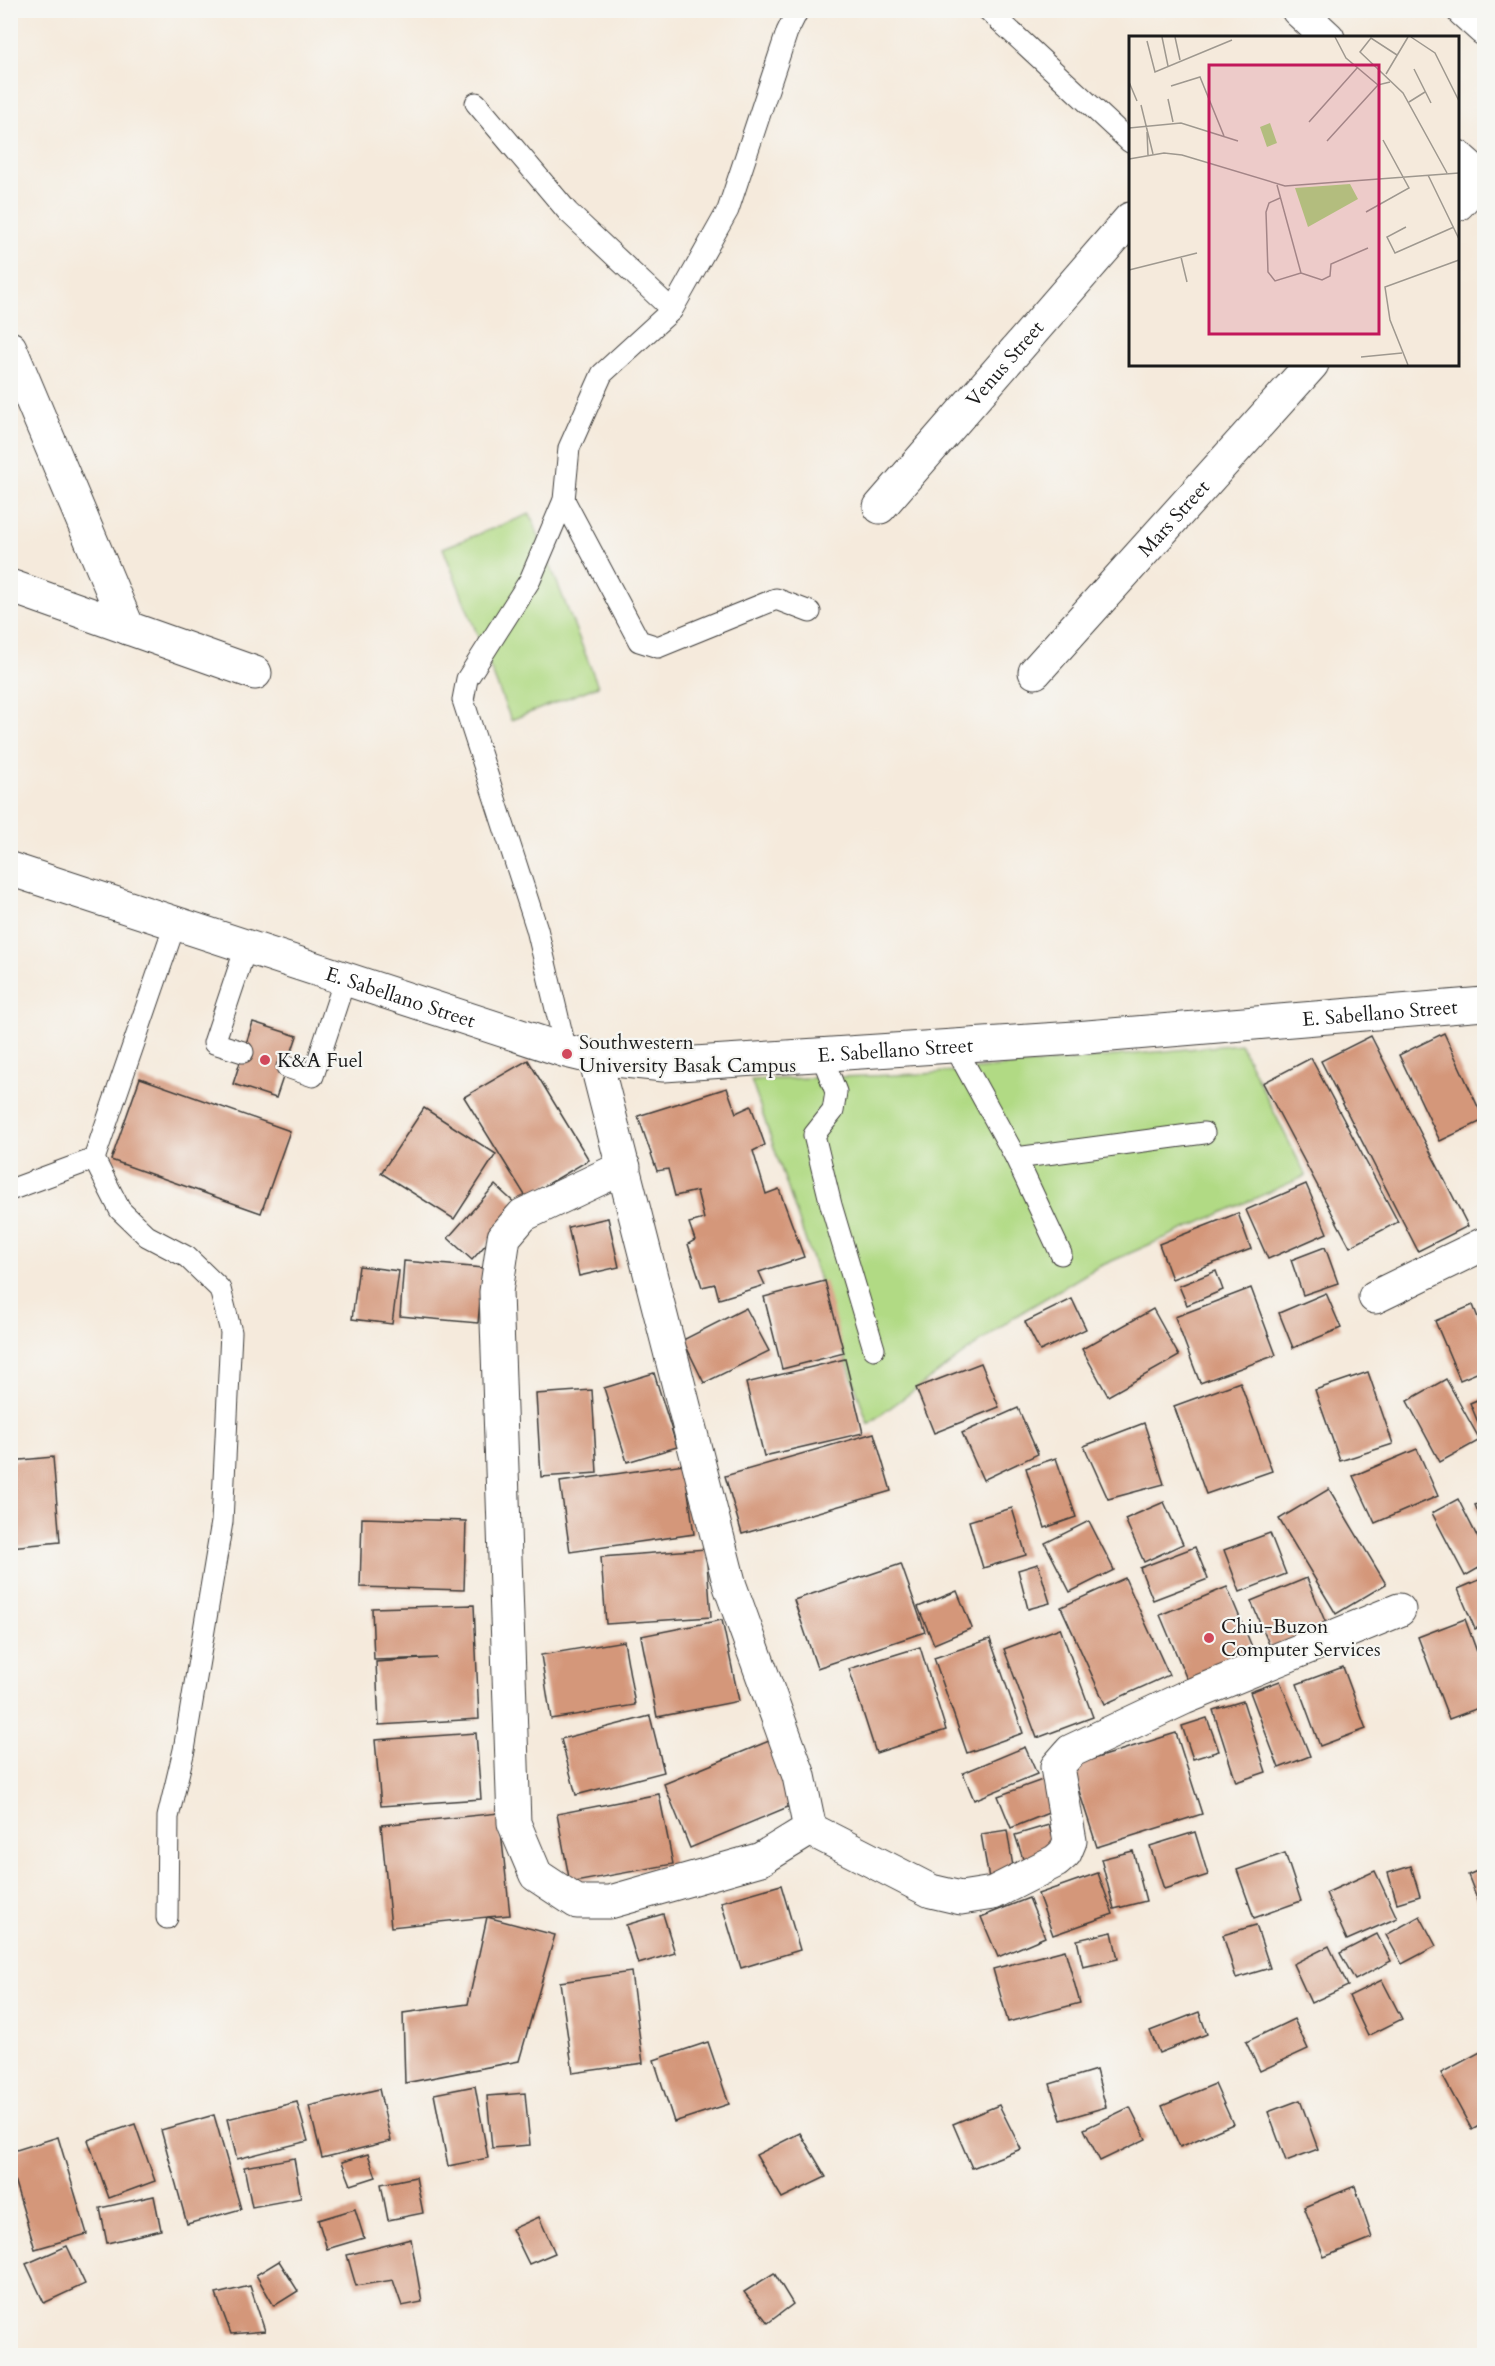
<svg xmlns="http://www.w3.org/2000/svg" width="1495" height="2366" font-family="Cardo,serif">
<rect width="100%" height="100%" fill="#f6f6f2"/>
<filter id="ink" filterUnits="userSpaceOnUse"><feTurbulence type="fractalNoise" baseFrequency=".0167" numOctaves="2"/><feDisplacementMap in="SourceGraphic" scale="12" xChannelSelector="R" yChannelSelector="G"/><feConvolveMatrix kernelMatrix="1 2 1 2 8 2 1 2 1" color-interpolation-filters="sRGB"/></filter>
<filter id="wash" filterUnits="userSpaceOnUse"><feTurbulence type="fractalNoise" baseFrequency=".008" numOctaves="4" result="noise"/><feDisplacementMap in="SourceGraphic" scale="24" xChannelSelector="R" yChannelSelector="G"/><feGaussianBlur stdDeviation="1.35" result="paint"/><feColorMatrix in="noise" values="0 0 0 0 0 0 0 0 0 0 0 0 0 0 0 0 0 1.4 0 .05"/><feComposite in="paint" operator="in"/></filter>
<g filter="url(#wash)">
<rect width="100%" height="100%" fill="#f5eadc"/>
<g fill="#b1da84" stroke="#667b50" stroke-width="1.5">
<path d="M 530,514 L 598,686 L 511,720 L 443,548 Z"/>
<path d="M 1240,1044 L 1306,1176 L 1096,1268 L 1014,1317 L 868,1424 L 751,1080 L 924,1074 Z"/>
</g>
<g id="blocks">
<g fill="#d4977a">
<path d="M 253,1022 L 297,1036 L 276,1098 L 233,1084 Z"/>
<path d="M 1444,1033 L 1484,1120 L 1440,1141 L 1399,1055 Z"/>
<path d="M 1371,1036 L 1468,1226 L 1418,1251 L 1321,1061 Z"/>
<path d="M 1311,1058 L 1398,1222 L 1350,1247 L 1263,1083 Z"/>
<path d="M 528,1060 L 589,1160 L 526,1197 L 464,1097 Z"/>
<path d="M 140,1078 L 290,1131 L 261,1213 L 111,1160 Z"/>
<path d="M 727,1088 L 736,1113 L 751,1106 L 765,1145 L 753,1151 L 766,1194 L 779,1189 L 804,1257 L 759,1272 L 765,1285 L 719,1299 L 715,1284 L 702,1287 L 688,1244 L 695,1240 L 689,1223 L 704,1219 L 697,1191 L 675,1196 L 668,1169 L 657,1171 L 638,1116 Z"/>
<path d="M 424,1108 L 496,1154 L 454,1219 L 381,1173 Z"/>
<path d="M 1306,1184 L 1327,1233 L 1268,1259 L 1246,1210 Z"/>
<path d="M 495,1185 L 519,1207 L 472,1260 L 448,1238 Z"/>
<path d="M 1238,1213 L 1251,1249 L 1172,1279 L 1159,1244 Z"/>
<path d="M 608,1218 L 619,1267 L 579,1276 L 568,1227 Z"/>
<path d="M 1325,1247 L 1338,1283 L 1303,1295 L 1291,1260 Z"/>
<path d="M 404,1261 L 483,1268 L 478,1323 L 400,1316 Z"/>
<path d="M 359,1266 L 399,1271 L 392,1324 L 352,1319 Z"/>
<path d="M 1216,1271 L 1223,1290 L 1187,1305 L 1179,1286 Z"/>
<path d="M 825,1281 L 844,1353 L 782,1369 L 764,1297 Z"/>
<path d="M 1251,1288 L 1276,1355 L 1200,1383 L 1175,1317 Z"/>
<path d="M 1326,1293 L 1341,1328 L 1293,1348 L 1279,1313 Z"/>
<path d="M 1072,1299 L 1086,1329 L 1040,1351 L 1025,1322 Z"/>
<path d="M 1473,1305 L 1484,1333 L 1484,1370 L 1460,1380 L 1435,1321 Z"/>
<path d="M 746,1308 L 769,1351 L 704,1383 L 683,1340 Z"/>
<path d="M 1153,1309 L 1179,1356 L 1108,1396 L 1082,1349 Z"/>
<path d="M 845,1359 L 863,1433 L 764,1456 L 746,1383 Z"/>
<path d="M 981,1363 L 999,1407 L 934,1433 L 916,1388 Z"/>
<path d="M 1368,1372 L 1393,1444 L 1340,1461 L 1315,1390 Z"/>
<path d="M 654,1373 L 677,1447 L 627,1462 L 604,1388 Z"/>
<path d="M 1446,1379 L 1480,1440 L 1440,1462 L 1407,1401 Z"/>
<path d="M 1240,1382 L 1272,1471 L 1206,1494 L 1174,1406 Z"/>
<path d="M 592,1390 L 597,1473 L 541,1477 L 536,1394 Z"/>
<path d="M 1484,1397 L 1484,1437 L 1470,1403 Z"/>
<path d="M 1018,1408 L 1038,1454 L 983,1480 L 962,1433 Z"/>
<path d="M 1144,1423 L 1164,1484 L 1108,1499 L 1084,1446 Z"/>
<path d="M 874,1433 L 891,1491 L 742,1534 L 725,1476 Z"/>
<path d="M 1417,1449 L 1438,1496 L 1375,1523 L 1353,1476 Z"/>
<path d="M 53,1457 L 60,1542 L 10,1547 L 10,1461 Z"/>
<path d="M 1056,1458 L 1076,1517 L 1045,1528 L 1026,1468 Z"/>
<path d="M 684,1464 L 694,1534 L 570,1552 L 560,1482 Z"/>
<path d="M 1329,1489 L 1386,1584 L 1336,1614 L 1279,1519 Z"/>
<path d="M 1458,1499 L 1484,1550 L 1484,1565 L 1465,1576 L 1432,1513 Z"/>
<path d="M 1484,1501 L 1484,1526 L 1475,1505 Z"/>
<path d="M 1164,1502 L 1183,1544 L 1144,1562 L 1125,1519 Z"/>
<path d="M 1012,1508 L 1026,1555 L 983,1568 L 969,1521 Z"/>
<path d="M 362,1518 L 466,1521 L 464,1590 L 360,1587 Z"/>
<path d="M 1089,1521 L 1114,1570 L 1070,1592 L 1045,1543 Z"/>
<path d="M 1270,1533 L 1286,1574 L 1240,1592 L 1224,1550 Z"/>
<path d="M 1195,1547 L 1208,1579 L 1153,1600 L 1140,1568 Z"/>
<path d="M 706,1549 L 711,1617 L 606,1624 L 601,1557 Z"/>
<path d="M 901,1564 L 925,1632 L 817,1668 L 794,1600 Z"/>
<path d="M 1038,1564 L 1050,1603 L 1028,1609 L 1018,1570 Z"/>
<path d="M 1125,1578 L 1169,1675 L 1105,1704 L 1061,1607 Z"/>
<path d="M 1307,1578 L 1327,1626 L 1271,1649 L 1251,1601 Z"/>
<path d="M 1484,1578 L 1484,1625 L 1475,1629 L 1458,1589 Z"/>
<path d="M 1227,1587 L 1258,1661 L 1191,1689 L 1160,1615 Z"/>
<path d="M 957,1591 L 972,1628 L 934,1644 L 918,1607 Z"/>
<path d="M 474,1605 L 479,1719 L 379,1725 L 376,1662 L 437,1658 L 374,1660 L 372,1608 Z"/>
<path d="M 1465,1619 L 1484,1671 L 1484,1706 L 1449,1719 L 1418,1637 Z"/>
<path d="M 722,1620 L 739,1701 L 657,1717 L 641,1636 Z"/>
<path d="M 1060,1628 L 1093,1717 L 1037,1738 L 1004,1649 Z"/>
<path d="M 990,1639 L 1023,1733 L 967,1753 L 934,1658 Z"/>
<path d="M 624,1641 L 635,1705 L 551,1719 L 541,1655 Z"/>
<path d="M 920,1647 L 946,1730 L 876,1753 L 849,1669 Z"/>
<path d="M 1343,1667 L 1366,1729 L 1320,1746 L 1297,1684 Z"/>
<path d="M 1280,1681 L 1310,1756 L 1279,1768 L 1250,1692 Z"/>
<path d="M 1243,1701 L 1266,1772 L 1236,1782 L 1213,1710 Z"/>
<path d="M 650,1716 L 664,1772 L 576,1795 L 561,1739 Z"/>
<path d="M 1207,1718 L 1219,1751 L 1193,1759 L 1182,1726 Z"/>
<path d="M 476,1733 L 481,1799 L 381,1806 L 375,1740 Z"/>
<path d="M 1176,1733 L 1202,1814 L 1097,1847 L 1071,1766 Z"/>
<path d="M 769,1741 L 795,1804 L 690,1848 L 664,1784 Z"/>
<path d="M 1025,1747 L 1037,1774 L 974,1800 L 963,1773 Z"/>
<path d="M 1045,1779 L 1056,1810 L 1011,1828 L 998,1796 Z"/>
<path d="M 659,1794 L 673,1864 L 570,1883 L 557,1814 Z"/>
<path d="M 499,1813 L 510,1915 L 487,1917 L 555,1935 L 519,2061 L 405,2083 L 403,2013 L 468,2004 L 487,1917 L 391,1927 L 381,1825 Z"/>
<path d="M 1049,1825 L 1056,1849 L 1023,1859 L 1015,1835 Z"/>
<path d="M 1007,1830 L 1015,1879 L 990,1884 L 981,1834 Z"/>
<path d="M 1195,1832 L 1208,1875 L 1164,1889 L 1150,1846 Z"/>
<path d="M 1133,1851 L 1146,1901 L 1114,1909 L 1101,1859 Z"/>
<path d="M 1285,1853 L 1301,1901 L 1254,1918 L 1237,1870 Z"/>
<path d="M 1411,1866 L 1420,1896 L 1397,1903 L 1388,1873 Z"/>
<path d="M 1484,1868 L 1484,1916 L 1468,1875 Z"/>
<path d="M 1375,1871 L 1397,1918 L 1347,1940 L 1326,1893 Z"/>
<path d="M 1098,1873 L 1113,1914 L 1053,1935 L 1038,1894 Z"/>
<path d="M 781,1885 L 800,1950 L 741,1968 L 721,1902 Z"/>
<path d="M 1029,1898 L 1045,1937 L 998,1957 L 981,1917 Z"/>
<path d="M 663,1914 L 675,1953 L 638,1964 L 626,1925 Z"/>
<path d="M 1420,1916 L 1436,1946 L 1402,1964 L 1386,1935 Z"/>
<path d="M 1256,1925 L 1270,1968 L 1236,1978 L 1223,1935 Z"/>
<path d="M 1112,1932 L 1118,1959 L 1083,1967 L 1077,1940 Z"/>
<path d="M 1377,1934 L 1391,1961 L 1355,1980 L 1340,1953 Z"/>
<path d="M 1329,1946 L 1348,1986 L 1311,2003 L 1293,1964 Z"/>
<path d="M 1065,1950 L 1080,2003 L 1008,2022 L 993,1969 Z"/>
<path d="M 631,1972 L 643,2063 L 573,2073 L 560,1982 Z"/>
<path d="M 1382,1980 L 1402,2019 L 1368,2036 L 1349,1996 Z"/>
<path d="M 1199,2012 L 1207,2034 L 1159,2053 L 1150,2031 Z"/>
<path d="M 1294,2019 L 1308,2049 L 1260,2071 L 1246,2042 Z"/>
<path d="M 708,2042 L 729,2104 L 674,2122 L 654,2060 Z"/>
<path d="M 1484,2050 L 1484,2123 L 1472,2130 L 1441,2073 Z"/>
<path d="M 1096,2070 L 1106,2107 L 1061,2120 L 1050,2084 Z"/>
<path d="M 1215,2084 L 1233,2124 L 1180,2147 L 1162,2106 Z"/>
<path d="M 475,2086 L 488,2158 L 448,2166 L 434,2094 Z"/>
<path d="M 379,2089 L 391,2141 L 322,2158 L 309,2106 Z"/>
<path d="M 525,2093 L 530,2145 L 492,2148 L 487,2096 Z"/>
<path d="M 1300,2100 L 1318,2149 L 1286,2161 L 1268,2112 Z"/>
<path d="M 297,2102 L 308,2141 L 237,2159 L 227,2119 Z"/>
<path d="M 999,2105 L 1021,2149 L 972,2168 L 953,2124 Z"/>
<path d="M 1130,2107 L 1146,2139 L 1100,2161 L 1084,2129 Z"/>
<path d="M 214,2115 L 241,2209 L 187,2224 L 161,2130 Z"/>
<path d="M 135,2124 L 155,2181 L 109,2198 L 88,2140 Z"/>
<path d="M 800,2133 L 826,2177 L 782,2198 L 756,2155 Z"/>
<path d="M 58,2137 L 87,2234 L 35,2249 L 10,2166 L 10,2152 Z"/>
<path d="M 368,2154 L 376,2177 L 351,2185 L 342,2162 Z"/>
<path d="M 294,2158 L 301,2198 L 252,2207 L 244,2167 Z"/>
<path d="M 416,2177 L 423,2213 L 388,2220 L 381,2184 Z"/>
<path d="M 1355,2186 L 1372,2238 L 1324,2257 L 1304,2207 Z"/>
<path d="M 154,2196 L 161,2230 L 107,2243 L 100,2208 Z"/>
<path d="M 355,2209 L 364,2238 L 327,2249 L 318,2220 Z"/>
<path d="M 539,2217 L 555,2253 L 529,2264 L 512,2229 Z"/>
<path d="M 411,2239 L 422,2302 L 402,2306 L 393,2280 L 356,2286 L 347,2255 Z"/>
<path d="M 67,2246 L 85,2284 L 44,2303 L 26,2264 Z"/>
<path d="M 279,2261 L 298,2291 L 274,2306 L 256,2275 Z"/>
<path d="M 774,2273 L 793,2304 L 768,2323 L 744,2292 Z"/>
<path d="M 250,2286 L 265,2331 L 231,2334 L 216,2294 Z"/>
</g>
</g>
</g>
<g filter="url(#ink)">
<use href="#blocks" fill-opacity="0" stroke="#3d3b39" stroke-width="1.5"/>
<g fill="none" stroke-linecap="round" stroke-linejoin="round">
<defs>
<g id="service">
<path d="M 988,10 L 1130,142"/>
<path d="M 476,103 L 568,212 L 672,310 L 602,374 L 569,448 L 564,500 L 530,580 L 467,679 L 463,700 L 537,929 L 566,1051"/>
<path d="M 672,310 L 728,210 L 787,32 L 798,10"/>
<path d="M 564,500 L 639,641 L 658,647 L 776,599 L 810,612"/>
<path d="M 955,1047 L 1016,1158 L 1061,1254"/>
<path d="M 243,1052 L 214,1043 L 246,947"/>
<path d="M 822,1056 L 836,1092 L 833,1111 L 814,1135 L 831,1205 L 874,1349"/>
<path d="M 287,1067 L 313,1076 L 345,979"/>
<path d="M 1016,1158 L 1204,1133"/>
<path d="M 10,1190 L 94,1159"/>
<path d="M 167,1918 L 168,1817 L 184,1750 L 222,1522 L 231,1332 L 220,1289 L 187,1257 L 147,1236 L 120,1210 L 94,1159 L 175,924"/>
</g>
<g id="minor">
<path d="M 1298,10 L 1328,38"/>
<path d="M 1463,10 L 1484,29"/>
<path d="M 1458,157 L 1484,180"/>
<path d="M 1458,204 L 1481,178"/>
<path d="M 10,348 L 128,628"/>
<path id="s1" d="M 880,507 L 1130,219"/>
<path d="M 10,586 L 255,673"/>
<path id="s2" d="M 1035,672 L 1312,364"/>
<path d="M 595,1058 L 730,1586 L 799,1776 L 810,1829 L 761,1859 L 610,1902 L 577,1902 L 536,1875 L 514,1823 L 496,1292 L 504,1237 L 523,1215 L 624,1167"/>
<path d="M 1375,1297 L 1484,1244"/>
<path d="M 810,1829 L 931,1891 L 961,1898 L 993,1893 L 1056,1861 L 1065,1853 L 1070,1841 L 1057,1767 L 1071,1751 L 1184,1698 L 1399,1610"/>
</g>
<g id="tertiary">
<path id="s3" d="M 10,869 L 566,1051 L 595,1058 L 664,1065 L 1075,1038 L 1484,1004"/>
</g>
</defs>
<use href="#service" stroke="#3d3b39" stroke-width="23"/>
<use href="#minor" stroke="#3d3b39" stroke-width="35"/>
<use href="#tertiary" stroke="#3d3b39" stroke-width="35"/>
<use href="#service" stroke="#fff" stroke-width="21"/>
<use href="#minor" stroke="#fff" stroke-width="33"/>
<use href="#tertiary" stroke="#fff" stroke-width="33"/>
</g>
</g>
<g fill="#d1495b" stroke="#f6f6f2" stroke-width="2">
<circle cx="567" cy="1054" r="6"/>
<circle cx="265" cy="1060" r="6"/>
<circle cx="1209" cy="1638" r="6"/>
</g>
<g text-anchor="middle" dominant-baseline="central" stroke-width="4.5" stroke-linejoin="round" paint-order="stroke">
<g font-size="20" fill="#1c1c1c" stroke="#f6f6f2">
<text stroke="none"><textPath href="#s1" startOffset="190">Venus Street</textPath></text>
<text stroke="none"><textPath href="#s2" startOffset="207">Mars Street</textPath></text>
<text stroke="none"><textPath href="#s3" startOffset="411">E. Sabellano Street</textPath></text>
<text stroke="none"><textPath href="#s3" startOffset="1402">E. Sabellano Street</textPath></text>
<text stroke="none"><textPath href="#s3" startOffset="916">E. Sabellano Street</textPath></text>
</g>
<g font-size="20" fill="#1c1c1c" stroke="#f6f6f2" text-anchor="start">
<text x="579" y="1042">Southwestern<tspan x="579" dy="23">University Basak Campus</tspan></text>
<text x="277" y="1060">K&amp;A Fuel</text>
<text x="1221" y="1626">Chiu-Buzon<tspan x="1221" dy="23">Computer Services</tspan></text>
</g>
</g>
<g transform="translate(1129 36)">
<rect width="330" height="330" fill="#f5eadc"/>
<path d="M 141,87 L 148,107 L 138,111 L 131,91 ZM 221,148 L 229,163 L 179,191 L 166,152 Z" fill="#b1da84"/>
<path fill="none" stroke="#9e988f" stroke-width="1.5" d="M 33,1 L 39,30M 46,1 L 51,24M 206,1 L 217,22 L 249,49 L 261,46M 282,1 L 306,17 L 330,65M 18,5 L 26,36 L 103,4M 268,19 L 242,2 L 231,16 L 274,57 L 318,137M 285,33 L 302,67M 257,38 L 279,1M 0,46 L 8,65M 42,50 L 71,41 L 95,100M 39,63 L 44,86M 280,66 L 296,56M 12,69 L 24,118M 180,86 L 229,31M 0,92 L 52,87 L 109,105M 18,96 L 19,119M 198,105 L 249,49M 0,123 L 35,117 L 53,119 L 156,150 L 330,137M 299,139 L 330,203M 148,149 L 172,237 L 146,245 L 139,236 L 137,176 L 140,167 L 151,162M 237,176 L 280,152 L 254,104M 277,191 L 258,201 L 266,217 L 325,191M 52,221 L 58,246M 0,234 L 68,217M 172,237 L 193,244 L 201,240 L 202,228 L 239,212M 232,321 L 273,317M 279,329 L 261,284 L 256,251 L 330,224"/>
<path fill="#c2185b" fill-opacity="0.15" stroke="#c2185b" stroke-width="3" d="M 80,29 L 250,29 L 250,298 L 80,298 Z"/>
<rect width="330" height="330" fill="none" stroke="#1c1c1c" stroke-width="3"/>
</g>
<rect width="1495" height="2366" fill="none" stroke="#f6f6f2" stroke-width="36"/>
</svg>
